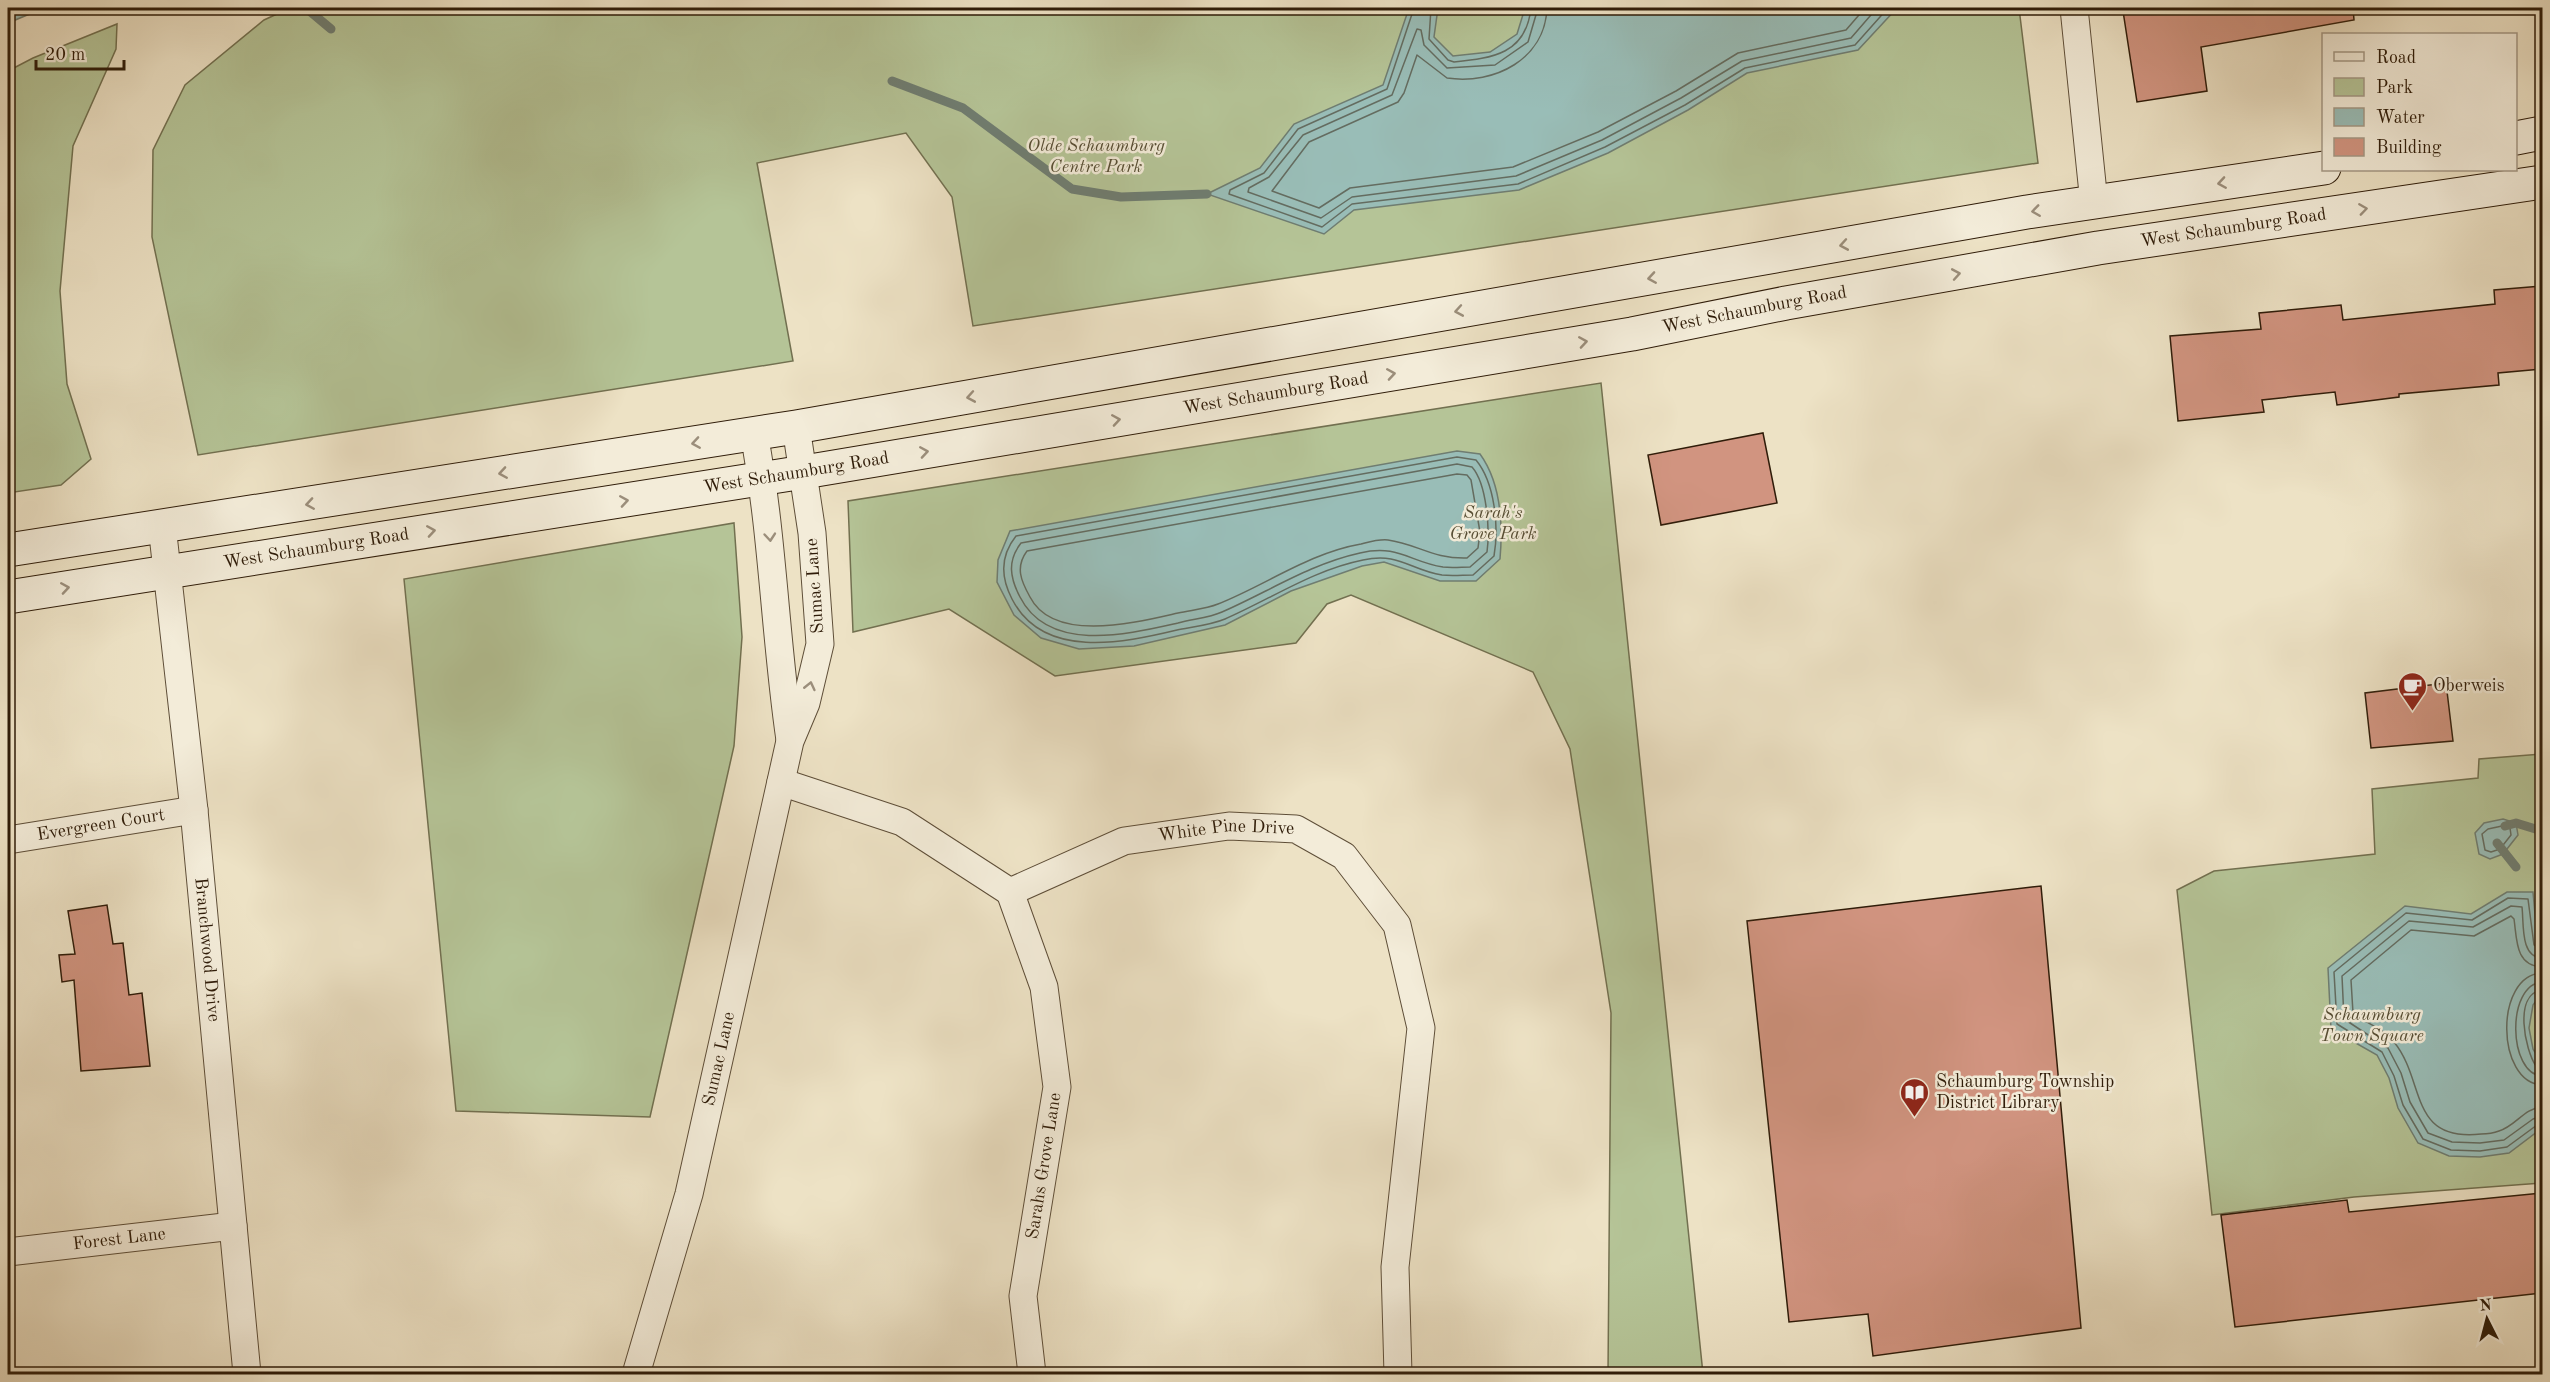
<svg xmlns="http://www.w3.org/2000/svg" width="2550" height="1382" font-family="'Old Standard TT',serif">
<rect width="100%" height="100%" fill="#ede2c5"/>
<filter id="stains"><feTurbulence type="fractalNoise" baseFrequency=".00333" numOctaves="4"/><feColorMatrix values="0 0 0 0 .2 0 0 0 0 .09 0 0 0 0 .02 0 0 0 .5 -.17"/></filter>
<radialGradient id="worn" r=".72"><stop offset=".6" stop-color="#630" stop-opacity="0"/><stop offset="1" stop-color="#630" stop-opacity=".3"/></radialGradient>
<g fill="#b5c497" stroke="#727050" stroke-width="1.5">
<path d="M 290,8 L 585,8 L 647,14 L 676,8 L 2019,8 L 2038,163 L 973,326 L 952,197 L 906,133 L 757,163 L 793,361 L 198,455 L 152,237 L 153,150 L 185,85 L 264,20 Z"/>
<path d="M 117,24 L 116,49 L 73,146 L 60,291 L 67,384 L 91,459 L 61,485 L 8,493 L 8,71 L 33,58 Z"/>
<path d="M 1601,383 L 1703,1374 L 1608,1374 L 1611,1013 L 1570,749 L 1533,672 L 1351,595 L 1327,604 L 1296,643 L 1055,676 L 949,609 L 853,632 L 848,501 Z"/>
<path d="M 734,523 L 742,637 L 734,746 L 650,1117 L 456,1111 L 404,579 Z"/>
<path d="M 2542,754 L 2542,1183 L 2354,1197 L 2212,1215 L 2177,890 L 2214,871 L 2375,854 L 2372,789 L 2478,778 L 2479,759 Z"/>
</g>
<g fill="#99bdb7" stroke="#6f7d71" stroke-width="1.5">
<path d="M 8,8 L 44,8 L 8,23 Z"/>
<path d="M 1409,8 L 1438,8 L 1434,37 L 1453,56 L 1490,52 L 1517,34 L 1525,8 L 1897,8 L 1858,50 L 1747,73 L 1688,110 L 1608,153 L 1519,190 L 1354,210 L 1324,234 L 1207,194 L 1260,168 L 1294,124 L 1383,85 Z"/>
<path d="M 1457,451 L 1480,454 C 1501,483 1503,524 1500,559 L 1476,581 L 1440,581 L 1384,562 L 1362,566 L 1291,591 L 1225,625 L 1134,646 L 1079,649 L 1041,638 L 1014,615 L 997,582 L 998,560 L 1010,531 Z"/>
<path d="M 2503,819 L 2516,823 L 2518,835 L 2503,854 L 2490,859 L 2479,854 L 2475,833 L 2484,823 Z"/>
<path d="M 2507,892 L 2533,892 L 2542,993 L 2533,1005 L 2529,1028 L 2533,1049 L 2542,1064 L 2542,1128 L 2509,1153 L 2480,1157 L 2449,1156 L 2418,1143 L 2398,1108 L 2389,1078 L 2377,1055 L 2331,1029 L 2328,968 L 2405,906 L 2471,914 Z"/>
</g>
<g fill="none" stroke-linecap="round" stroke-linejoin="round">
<g stroke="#646c60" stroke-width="1.5">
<path d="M 1414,8 L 1387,89 L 1298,129 L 1264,173 L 1230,190 L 1229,194 L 1322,227 L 1352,204 L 1518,184 L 1605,147 L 1685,105 L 1745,68 L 1855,45 L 1888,8"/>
<path d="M 1431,8 L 1429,39 L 1448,60 L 1454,62 C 1493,58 1526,54 1531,8"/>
<path d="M 1538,8 L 1528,42 L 1495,65 L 1447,68 L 1424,45 L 1421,30 L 1417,29 L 1392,95 L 1303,135 L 1269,177 L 1249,188 L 1248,192 L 1321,218 L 1352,197 L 1516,176 L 1602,140 L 1681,98 L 1742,61 L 1851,38 L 1877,8"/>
<path d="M 1547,8 C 1545,59 1495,85 1447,78 L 1417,55 L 1404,93 L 1398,102 L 1309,142 L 1272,191 L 1319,208 L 1350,188 L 1513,167 L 1598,132 L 1676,91 L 1738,53 L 1846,30 L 1865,8"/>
<path d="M 1457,457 L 1476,460 C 1495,483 1499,527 1494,556 L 1473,575 C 1463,575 1452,576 1442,575 C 1410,570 1399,552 1363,560 C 1313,570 1271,599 1225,619 C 1211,625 1192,627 1177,630 C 1123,643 1043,660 1012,599 C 1001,578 1000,556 1016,536 Z"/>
<path d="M 1457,464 L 1472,467 C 1487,484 1490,530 1487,552 L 1470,567 C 1462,567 1452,568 1443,567 C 1410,562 1398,544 1360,553 C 1310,564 1268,592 1222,612 C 1209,618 1192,619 1178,623 C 1129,634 1049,654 1020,597 C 1010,578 1007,561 1021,543 Z"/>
<path d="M 1457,474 L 1467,475 L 1471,480 L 1480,532 L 1478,548 L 1467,558 C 1433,559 1417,544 1388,540 C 1379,539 1369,542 1361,544 C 1309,553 1266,585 1218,604 C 1206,609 1191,610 1178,613 C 1138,622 1054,644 1030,597 C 1021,581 1015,567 1027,551 Z"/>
<path d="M 2502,826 L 2510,828 L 2511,835 L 2500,849 L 2491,852 L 2485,850 L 2482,834 L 2488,829 Z"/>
<path d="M 2542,951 L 2534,945 L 2528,899 L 2508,898 L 2472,920 L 2406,913 L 2334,972 L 2337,1024 L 2382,1052 L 2394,1076 L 2403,1105 L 2423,1139 L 2451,1150 L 2480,1151 L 2507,1147 L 2537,1125 L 2542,1124"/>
<path d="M 2542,958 C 2520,957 2524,924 2522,907 L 2511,906 L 2473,927 L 2409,921 L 2342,976 L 2344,1019 L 2388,1048 L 2401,1073 L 2410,1102 L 2428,1133 L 2452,1142 L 2480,1143 L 2504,1140 L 2533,1119 L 2542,1116"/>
<path d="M 2542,967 C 2515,966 2517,939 2514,919 L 2511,916 L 2474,936 L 2411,930 L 2351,980 L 2353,1013 C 2365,1023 2385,1029 2394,1042 C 2426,1081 2408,1142 2481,1134 C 2487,1134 2494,1133 2499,1131 C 2516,1126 2524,1108 2542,1107"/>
<path d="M 2542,973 C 2494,975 2496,1083 2542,1085"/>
<path d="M 2542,982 C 2506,985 2508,1074 2542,1076"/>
<path d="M 2542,990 C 2513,994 2525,1050 2536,1066 L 2542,1068"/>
</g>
<g stroke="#6f7d71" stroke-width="9">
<path d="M 306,8 L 331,29"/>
<path d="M 892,81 L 963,108 L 1072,189 L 1121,197 L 1207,194"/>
<path d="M 2505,826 L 2516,823 L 2542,831"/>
<path d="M 2497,843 L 2516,867"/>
</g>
</g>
<g fill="#d19480" stroke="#2f1c09" stroke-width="1.5">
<path d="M 2146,8 L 2353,8 L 2354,20 L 2201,47 L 2207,91 L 2137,102 L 2123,11 Z"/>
<path d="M 2542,286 L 2542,369 L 2498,373 L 2499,385 L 2399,394 L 2399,397 L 2337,405 L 2335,392 L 2262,400 L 2264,412 L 2178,421 L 2170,336 L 2261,329 L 2259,313 L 2341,305 L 2343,320 L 2495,304 L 2494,290 Z"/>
<path d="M 1763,433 L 1777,503 L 1661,525 L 1648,455 Z"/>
<path d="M 2446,683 L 2453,741 L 2371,748 L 2365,693 Z"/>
<path d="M 2041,886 L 2081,1328 L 1873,1356 L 1868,1314 L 1789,1322 L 1747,921 Z"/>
<path d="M 107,905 L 113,944 L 123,943 L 129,995 L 142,993 L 150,1066 L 81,1071 L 74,980 L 62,982 L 59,955 L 75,954 L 68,911 Z"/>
<path d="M 2542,1193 L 2542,1293 L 2235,1327 L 2221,1215 L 2347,1200 L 2349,1212 Z"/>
</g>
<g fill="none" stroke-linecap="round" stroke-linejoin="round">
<defs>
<g id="street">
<path d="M 2074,8 L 2094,203"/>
<path d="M 754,434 C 773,535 775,638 790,740"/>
<path id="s1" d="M 162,526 L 194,810 L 247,1374"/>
<path id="s2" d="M 781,782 L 902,822 L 1010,892 L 1124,841 L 1229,826 L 1296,829 L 1344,856 L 1397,925 L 1421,1028 L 1395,1267 L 1398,1374"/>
<path id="s3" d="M 8,840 L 194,810"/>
<path d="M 1010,892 L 1044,987 L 1057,1087 L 1023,1296 L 1032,1374"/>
<path id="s4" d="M 8,1252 L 233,1226"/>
<path id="s5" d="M 636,1374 L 689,1194 L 790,741 L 806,703 L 820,644 L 812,533 L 796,427"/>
</g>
<g id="secondary">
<path d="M 2516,138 L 2542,133"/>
<path d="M 8,550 L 796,427 L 2027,212 L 2324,168"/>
<path id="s6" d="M 8,597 L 804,472 L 1632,334 L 1786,303 L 2098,248 L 2542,182"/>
</g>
</defs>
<use href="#street" stroke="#5e4e38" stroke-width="29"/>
<use href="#secondary" stroke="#2f1c09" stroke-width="35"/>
<use href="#street" stroke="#f3ecd9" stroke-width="27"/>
<use href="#secondary" stroke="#f3ecd9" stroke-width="33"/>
</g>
<defs><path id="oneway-chevron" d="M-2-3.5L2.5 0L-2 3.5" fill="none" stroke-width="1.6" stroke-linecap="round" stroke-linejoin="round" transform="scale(1.5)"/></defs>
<g stroke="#9b8e7b">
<use href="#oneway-chevron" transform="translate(2222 183) rotate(171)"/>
<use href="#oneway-chevron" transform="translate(2363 209) rotate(-8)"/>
<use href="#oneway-chevron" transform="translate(2036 211) rotate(172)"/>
<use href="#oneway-chevron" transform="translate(1844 245) rotate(170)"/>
<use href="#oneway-chevron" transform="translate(1956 274) rotate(-10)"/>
<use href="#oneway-chevron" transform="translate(1652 278) rotate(171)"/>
<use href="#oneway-chevron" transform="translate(1459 311) rotate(170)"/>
<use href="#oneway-chevron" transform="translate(1583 342) rotate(-9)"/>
<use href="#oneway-chevron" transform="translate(1391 374) rotate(-9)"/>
<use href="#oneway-chevron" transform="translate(971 397) rotate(170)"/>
<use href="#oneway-chevron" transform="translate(1116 420) rotate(-9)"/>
<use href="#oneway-chevron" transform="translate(696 443) rotate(171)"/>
<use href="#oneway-chevron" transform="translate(924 452) rotate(-9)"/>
<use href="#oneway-chevron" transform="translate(503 473) rotate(171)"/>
<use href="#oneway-chevron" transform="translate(624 501) rotate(-9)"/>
<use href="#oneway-chevron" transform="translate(310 504) rotate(171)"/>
<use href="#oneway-chevron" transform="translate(431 531) rotate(-9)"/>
<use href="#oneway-chevron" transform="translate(770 537) rotate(85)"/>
<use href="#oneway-chevron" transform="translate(65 588) rotate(-9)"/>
<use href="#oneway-chevron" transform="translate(810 686) rotate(-77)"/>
</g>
<defs>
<symbol id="cafe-pin" viewBox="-11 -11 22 30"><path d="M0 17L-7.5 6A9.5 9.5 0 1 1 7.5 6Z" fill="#8f2418" stroke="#f3ecd9"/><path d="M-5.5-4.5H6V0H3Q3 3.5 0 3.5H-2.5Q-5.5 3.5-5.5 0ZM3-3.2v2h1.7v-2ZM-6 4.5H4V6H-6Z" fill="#fff"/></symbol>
<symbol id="library-pin" viewBox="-11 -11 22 30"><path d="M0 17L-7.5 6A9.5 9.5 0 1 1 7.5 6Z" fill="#8f2418" stroke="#f3ecd9"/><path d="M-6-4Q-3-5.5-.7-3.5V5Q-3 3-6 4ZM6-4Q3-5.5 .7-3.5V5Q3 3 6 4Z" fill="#fff"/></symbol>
</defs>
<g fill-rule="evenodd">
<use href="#cafe-pin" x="2396" y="670" width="33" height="45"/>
<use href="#library-pin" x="1898" y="1076" width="33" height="45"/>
</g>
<g text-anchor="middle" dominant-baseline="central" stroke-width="5" stroke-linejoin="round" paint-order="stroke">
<g font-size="18" font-style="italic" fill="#574e34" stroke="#f3ecd9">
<text x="1096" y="146">Olde Schaumburg<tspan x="1096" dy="21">Centre Park</tspan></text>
<text x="1493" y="513">Sarah's<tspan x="1493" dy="21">Grove Park</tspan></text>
<text x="2372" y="1015">Schaumburg<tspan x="2372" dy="21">Town Square</tspan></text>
</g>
<g font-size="18" fill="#2f1c09" stroke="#f3ecd9">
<text stroke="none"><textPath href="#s6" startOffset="2256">West Schaumburg Road</textPath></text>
<text stroke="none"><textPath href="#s6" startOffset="1770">West Schaumburg Road</textPath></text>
<text stroke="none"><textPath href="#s6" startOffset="1284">West Schaumburg Road</textPath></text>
<text stroke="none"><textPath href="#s6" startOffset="798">West Schaumburg Road</textPath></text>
<text stroke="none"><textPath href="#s6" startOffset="312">West Schaumburg Road</textPath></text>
<text transform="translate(815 586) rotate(-94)">Sumac Lane</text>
<text stroke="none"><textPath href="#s3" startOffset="94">Evergreen Court</textPath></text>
<text stroke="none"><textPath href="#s2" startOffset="484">White Pine Drive</textPath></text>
<text stroke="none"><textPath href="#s1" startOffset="426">Branchwood Drive</textPath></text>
<text stroke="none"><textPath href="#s5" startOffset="326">Sumac Lane</textPath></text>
<text transform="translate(1044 1166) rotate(-81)">Sarahs Grove Lane</text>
<text stroke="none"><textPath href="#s4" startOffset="112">Forest Lane</textPath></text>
</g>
<g font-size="18" fill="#2f1c09" stroke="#f3ecd9" text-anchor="start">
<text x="2433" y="686">Oberweis</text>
<text x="1936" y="1082">Schaumburg Township<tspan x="1936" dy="21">District Library</tspan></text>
</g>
</g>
<rect width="2550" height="1382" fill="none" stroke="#ede2c5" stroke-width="30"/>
<rect x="9" y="9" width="2532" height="1364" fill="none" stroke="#2f1c09" stroke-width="3"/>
<rect x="15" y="15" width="2520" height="1352" fill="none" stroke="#2f1c09" stroke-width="1.5"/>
<rect x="2322" y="33" width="195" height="138" fill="#f3ecd9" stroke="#a59986" stroke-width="1.5"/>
<rect x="2334" y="52" width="30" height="9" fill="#f3ecd9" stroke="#a59986" stroke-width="1.5"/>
<text x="2376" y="63" font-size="18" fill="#2f1c09">Road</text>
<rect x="2334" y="78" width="30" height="18" fill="#b5c497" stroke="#a59986" stroke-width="1.5"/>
<text x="2376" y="93" font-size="18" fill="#2f1c09">Park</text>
<rect x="2334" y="108" width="30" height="18" fill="#99bdb7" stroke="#a59986" stroke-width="1.5"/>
<text x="2376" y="123" font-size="18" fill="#2f1c09">Water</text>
<rect x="2334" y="138" width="30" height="18" fill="#d19480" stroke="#a59986" stroke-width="1.5"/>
<text x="2376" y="153" font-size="18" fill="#2f1c09">Building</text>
<g transform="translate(2487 1319) rotate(354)" stroke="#f3ecd9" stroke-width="4.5" paint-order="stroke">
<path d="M0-4.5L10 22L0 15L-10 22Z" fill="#2f1c09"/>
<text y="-9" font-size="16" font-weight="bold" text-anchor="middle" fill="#2f1c09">N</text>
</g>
<path d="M36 60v9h88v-9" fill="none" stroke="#2f1c09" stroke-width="3"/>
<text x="45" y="60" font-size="18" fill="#2f1c09" stroke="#f3ecd9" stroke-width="4.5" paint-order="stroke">20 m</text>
<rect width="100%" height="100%" filter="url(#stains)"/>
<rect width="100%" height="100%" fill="url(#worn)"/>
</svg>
